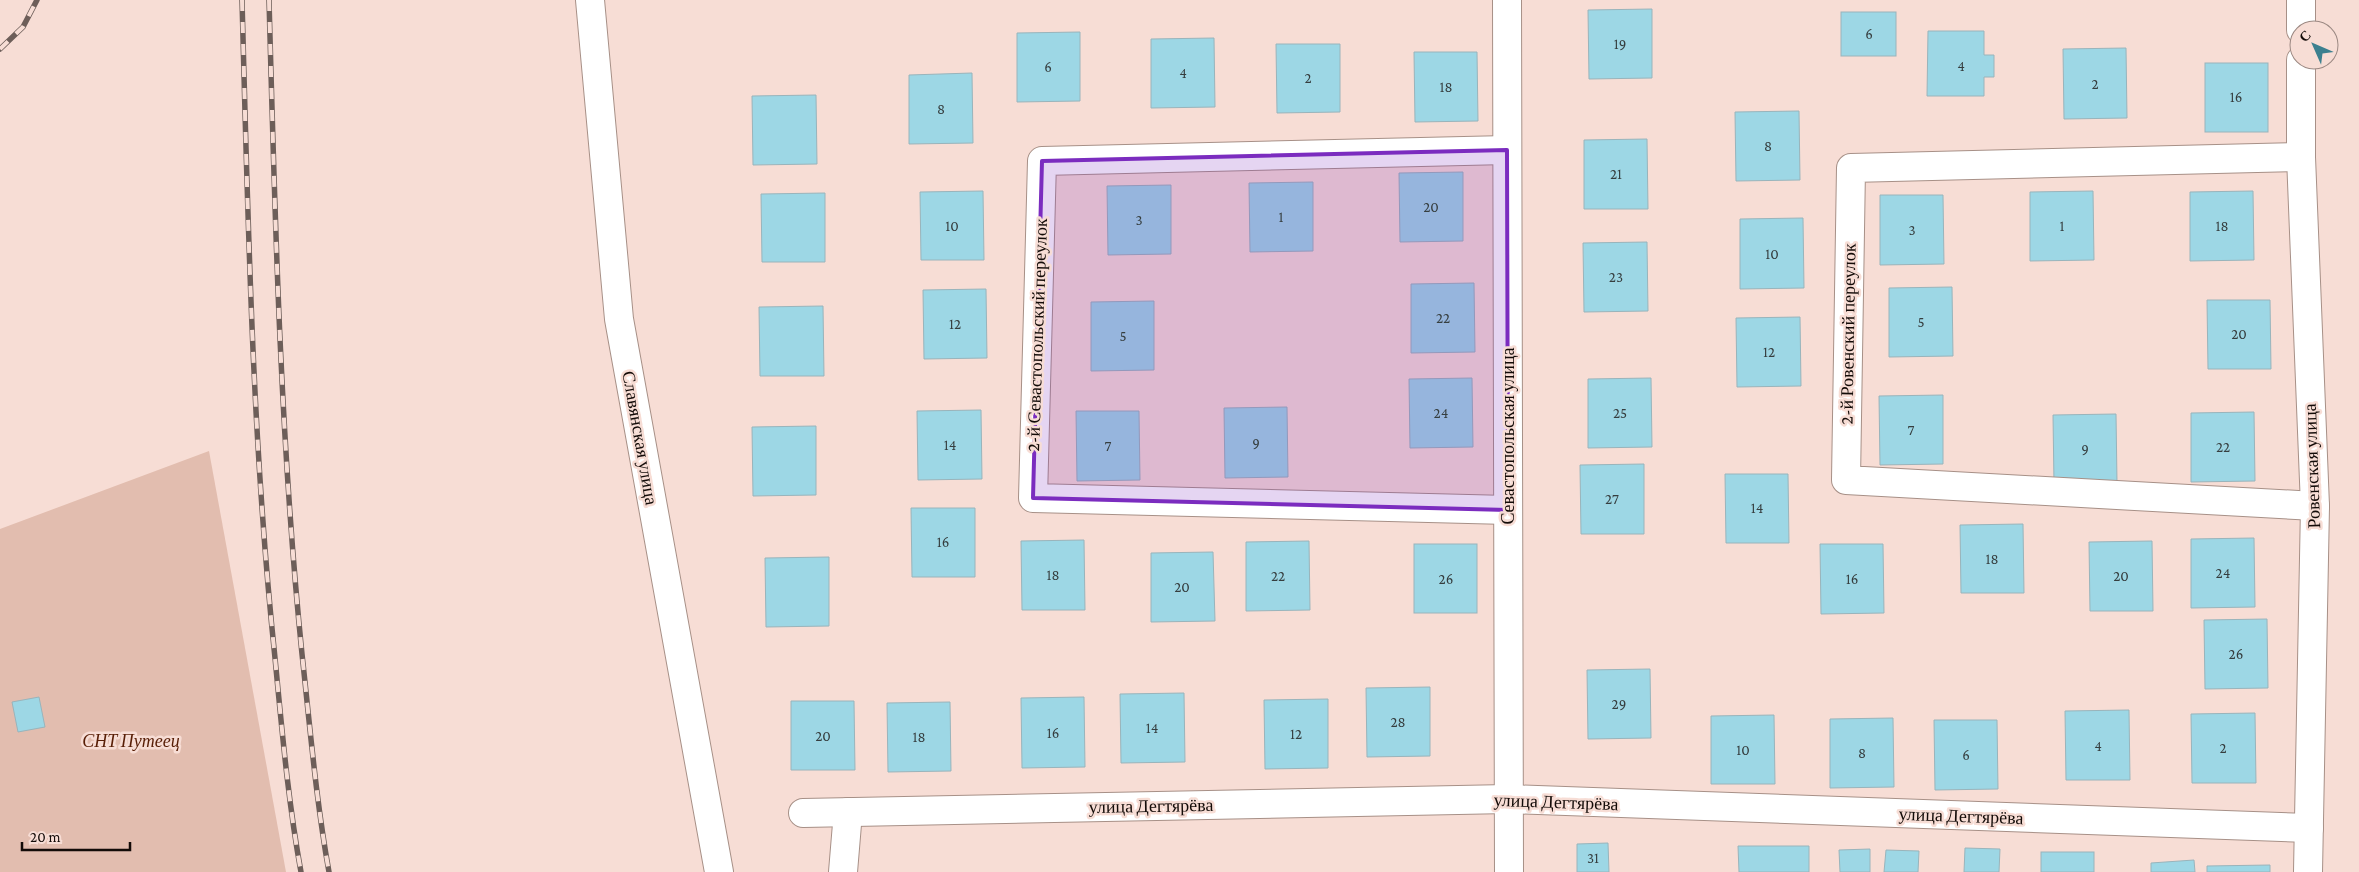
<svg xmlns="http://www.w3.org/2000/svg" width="2359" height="872" font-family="'Crimson Pro',serif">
<rect width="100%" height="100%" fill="#f7ddd5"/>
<path fill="#e2bdaf" d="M 209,451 L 286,872 L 0,872 L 0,529 Z"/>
<g fill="#9dd7e5" stroke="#99b4bb">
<path d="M 1652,9 L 1652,78 L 1589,79 L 1588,10 Z"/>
<rect x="1841" y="12" width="55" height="44"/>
<path d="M 1928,31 L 1984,31 L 1984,55 L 1994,55 L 1994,77 L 1984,77 L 1984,96 L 1927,96 Z"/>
<path d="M 1080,32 L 1080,101 L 1017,102 L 1017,33 Z"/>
<path d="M 1214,38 L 1215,107 L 1151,108 L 1151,39 Z"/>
<path d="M 1276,44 L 1340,44 L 1340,112 L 1277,113 Z"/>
<path d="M 2126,48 L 2127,118 L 2064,119 L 2063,49 Z"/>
<path d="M 1414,52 L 1477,52 L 1478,121 L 1415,122 Z"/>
<rect x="2205" y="63" width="63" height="69"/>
<path d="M 972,73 L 973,143 L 909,144 L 909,75 Z"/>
<path d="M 816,95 L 817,164 L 753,165 L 752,96 Z"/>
<path d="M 1799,111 L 1800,180 L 1736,181 L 1735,112 Z"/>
<path d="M 1647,139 L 1648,209 L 1584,209 L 1584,140 Z"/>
<path d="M 1463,172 L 1463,241 L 1400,242 L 1399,173 Z"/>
<path d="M 1313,182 L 1313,251 L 1250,252 L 1249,183 Z"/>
<path d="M 1171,185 L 1171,254 L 1108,255 L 1107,186 Z"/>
<path d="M 983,191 L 984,260 L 921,260 L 920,192 Z"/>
<path d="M 2093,191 L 2094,260 L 2030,261 L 2030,192 Z"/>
<path d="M 2253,191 L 2254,260 L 2190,261 L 2190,192 Z"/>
<path d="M 825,193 L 825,262 L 762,262 L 761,194 Z"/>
<path d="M 1880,195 L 1943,195 L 1944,264 L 1880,265 Z"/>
<path d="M 1803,218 L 1804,288 L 1740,289 L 1740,219 Z"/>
<path d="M 1647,242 L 1648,311 L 1584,312 L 1583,243 Z"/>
<path d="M 1474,283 L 1475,352 L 1411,353 L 1411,284 Z"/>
<path d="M 1952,287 L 1953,356 L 1889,357 L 1889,288 Z"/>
<path d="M 986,289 L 987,358 L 924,359 L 923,290 Z"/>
<path d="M 2207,300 L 2270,300 L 2271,369 L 2208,369 Z"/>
<path d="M 1154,301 L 1154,370 L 1091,371 L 1091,302 Z"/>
<path d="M 823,306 L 824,376 L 760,376 L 759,307 Z"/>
<path d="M 1800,317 L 1801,386 L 1737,387 L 1736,318 Z"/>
<path d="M 1472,378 L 1473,447 L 1410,448 L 1409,379 Z"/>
<path d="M 1651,378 L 1652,447 L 1588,448 L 1588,379 Z"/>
<path d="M 1943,395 L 1943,464 L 1880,465 L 1879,396 Z"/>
<path d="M 1287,407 L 1288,477 L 1225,478 L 1224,408 Z"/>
<path d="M 981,410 L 982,479 L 918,480 L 917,411 Z"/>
<path d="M 1076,411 L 1139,411 L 1140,480 L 1077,481 Z"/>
<path d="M 2254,412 L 2255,481 L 2191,482 L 2191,413 Z"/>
<path d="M 2116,414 L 2117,483 L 2054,484 L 2053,415 Z"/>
<path d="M 816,426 L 816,495 L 753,496 L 752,427 Z"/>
<path d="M 1644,464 L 1644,534 L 1581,534 L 1580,465 Z"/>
<path d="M 1725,474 L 1788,474 L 1789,543 L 1726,543 Z"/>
<path d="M 911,508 L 975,508 L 975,577 L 912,577 Z"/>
<path d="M 2023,524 L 2024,593 L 1961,593 L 1960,525 Z"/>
<path d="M 2254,538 L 2255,607 L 2191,608 L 2191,539 Z"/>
<path d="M 1084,540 L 1085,610 L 1022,610 L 1021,541 Z"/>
<path d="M 1309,541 L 1310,610 L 1246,611 L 1246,542 Z"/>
<path d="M 2152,541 L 2153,611 L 2090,611 L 2089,542 Z"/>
<rect x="1414" y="544" width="63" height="69"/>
<path d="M 1820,544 L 1883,544 L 1884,613 L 1821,614 Z"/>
<path d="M 1213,552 L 1215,621 L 1151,622 L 1151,553 Z"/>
<path d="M 829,557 L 829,626 L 766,627 L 765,558 Z"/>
<path d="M 2267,619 L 2268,688 L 2205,689 L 2204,620 Z"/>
<path d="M 1650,669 L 1651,738 L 1588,739 L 1587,670 Z"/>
<path d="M 1430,687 L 1430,756 L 1367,757 L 1366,688 Z"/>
<path d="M 1184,693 L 1185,762 L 1121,763 L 1120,694 Z"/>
<path d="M 39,697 L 45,727 L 18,732 L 12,702 Z"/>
<path d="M 1084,697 L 1085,767 L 1022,768 L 1021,698 Z"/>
<path d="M 1328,699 L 1328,768 L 1265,769 L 1264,700 Z"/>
<path d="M 791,701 L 854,701 L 855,770 L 791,770 Z"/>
<path d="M 950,702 L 951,771 L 888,772 L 887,703 Z"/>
<path d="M 2129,710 L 2130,780 L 2066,780 L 2065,711 Z"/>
<path d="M 2255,713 L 2256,783 L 2192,783 L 2191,714 Z"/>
<path d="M 1774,715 L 1775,784 L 1711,784 L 1711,716 Z"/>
<path d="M 1893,718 L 1894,787 L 1830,788 L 1830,719 Z"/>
<path d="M 1934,720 L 1997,720 L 1998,789 L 1935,790 Z"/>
<path d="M 1608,843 L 1609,872 L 1577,872 L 1577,844 Z"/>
<path d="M 1738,846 L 1809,846 L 1809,872 L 1739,872 Z"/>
<path d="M 1965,848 L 2000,849 L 1999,872 L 1964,872 Z"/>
<path d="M 1870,849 L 1870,872 L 1840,872 L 1839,850 Z"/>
<path d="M 1886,850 L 1919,851 L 1918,872 L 1884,872 Z"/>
<rect x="2041" y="852" width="53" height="20"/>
<path d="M 2194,860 L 2195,872 L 2151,872 L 2151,863 Z"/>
<path d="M 2270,865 L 2270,872 L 2207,872 L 2207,866 Z"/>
</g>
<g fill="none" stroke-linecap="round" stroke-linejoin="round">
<defs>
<g id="minor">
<path d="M 590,0 L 619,319 L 719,872"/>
<path d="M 1507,0 L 1509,872"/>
<path d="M 2301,30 L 2301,0"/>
<path d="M 2301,60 L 2301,157 L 2315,506 L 2308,872"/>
<path d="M 1507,150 L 1042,161 L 1033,498 L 1508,510"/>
<path d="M 2301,157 L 1851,168 L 1846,480 L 2315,506"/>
<path d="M 803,813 L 1508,799 L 2309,828"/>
<path d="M 843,872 L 848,812"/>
</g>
</defs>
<use href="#minor" stroke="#a79087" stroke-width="30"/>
<use href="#minor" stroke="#fff" stroke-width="28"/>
<defs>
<g id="rail">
<path d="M 242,0 C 248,220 252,440 275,658 C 282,730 288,801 301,872"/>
<path d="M 269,0 C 275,218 280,437 302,654 C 310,727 316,800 329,872"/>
<path d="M 0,49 L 23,27 L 37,0"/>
</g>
</defs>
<use href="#rail" stroke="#6d5e59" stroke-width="5.5"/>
<use href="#rail" stroke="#f7ddd5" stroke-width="4" stroke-dasharray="11" stroke-linecap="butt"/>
</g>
<path fill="#7b2cbf" fill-opacity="0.2" stroke="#7b2cbf" stroke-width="4" stroke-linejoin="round" d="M 1507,150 L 1508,510 L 1033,498 L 1042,161 Z"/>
<g text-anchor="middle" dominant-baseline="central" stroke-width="5" stroke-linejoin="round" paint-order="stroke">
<g font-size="15" fill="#363e3f">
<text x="1869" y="34">6</text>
<text x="1620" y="44">19</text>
<text x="1961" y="66">4</text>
<text x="1048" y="67">6</text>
<text x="1183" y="73">4</text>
<text x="1308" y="78">2</text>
<text x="2095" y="84">2</text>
<text x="1446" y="87">18</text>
<text x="2236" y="97">16</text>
<text x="941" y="109">8</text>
<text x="1768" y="146">8</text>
<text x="1616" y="174">21</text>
<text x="1431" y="207">20</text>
<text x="1281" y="217">1</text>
<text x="1139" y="220">3</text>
<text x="952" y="226">10</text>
<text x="2062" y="226">1</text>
<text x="2222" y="226">18</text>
<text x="1912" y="230">3</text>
<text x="1772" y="254">10</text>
<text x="1616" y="277">23</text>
<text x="1443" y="318">22</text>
<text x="1921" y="322">5</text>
<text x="955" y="324">12</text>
<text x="2239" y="334">20</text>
<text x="1123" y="336">5</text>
<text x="1769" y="352">12</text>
<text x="1441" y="413">24</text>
<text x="1620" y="413">25</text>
<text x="1911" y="430">7</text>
<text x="1256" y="443">9</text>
<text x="950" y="445">14</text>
<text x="1108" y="446">7</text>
<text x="2223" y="447">22</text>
<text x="2085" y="449">9</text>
<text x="1612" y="499">27</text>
<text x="1757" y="508">14</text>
<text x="943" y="542">16</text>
<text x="1992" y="559">18</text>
<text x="2223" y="573">24</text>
<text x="1053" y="575">18</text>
<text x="1278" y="576">22</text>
<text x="2121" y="576">20</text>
<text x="1446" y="579">26</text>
<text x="1852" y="579">16</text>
<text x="1182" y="587">20</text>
<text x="2236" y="654">26</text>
<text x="1619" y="704">29</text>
<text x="1398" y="722">28</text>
<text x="1152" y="728">14</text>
<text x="1053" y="733">16</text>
<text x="1296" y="734">12</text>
<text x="823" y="736">20</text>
<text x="919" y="737">18</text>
<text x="2098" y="746">4</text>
<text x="2223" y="748">2</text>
<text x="1743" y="750">10</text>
<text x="1862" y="753">8</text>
<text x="1966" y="755">6</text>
<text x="1593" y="858">31</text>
</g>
<g font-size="18" fill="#130b08" stroke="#f7ddd5">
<text transform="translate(1848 334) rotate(-89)">2-й Ровенский переулок</text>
<text transform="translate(1037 335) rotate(-88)">2-й Севастопольский переулок</text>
<text transform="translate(1508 436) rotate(-90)">Севастопольская улица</text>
<text transform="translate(640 438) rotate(80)">Славянская улица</text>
<text transform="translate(2312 466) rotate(-92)">Ровенская улица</text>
<text transform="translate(1556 802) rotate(2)">улица Дегтярёва</text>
<text transform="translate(1151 806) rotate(-1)">улица Дегтярёва</text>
<text transform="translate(1961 816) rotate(2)">улица Дегтярёва</text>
</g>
<g font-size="18" font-style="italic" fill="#581e06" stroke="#f7ddd5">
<text x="131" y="741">СНТ Путеец</text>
</g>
</g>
<g transform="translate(2314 45) rotate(315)"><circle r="24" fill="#f7ddd5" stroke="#9c8983"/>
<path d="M0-4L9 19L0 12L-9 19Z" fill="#3c808f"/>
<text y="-8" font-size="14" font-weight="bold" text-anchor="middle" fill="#130b08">С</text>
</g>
<path d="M22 842v8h108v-8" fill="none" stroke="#130b08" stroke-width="2.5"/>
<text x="30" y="842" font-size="15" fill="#130b08" stroke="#f7ddd5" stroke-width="4" paint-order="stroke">20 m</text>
</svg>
